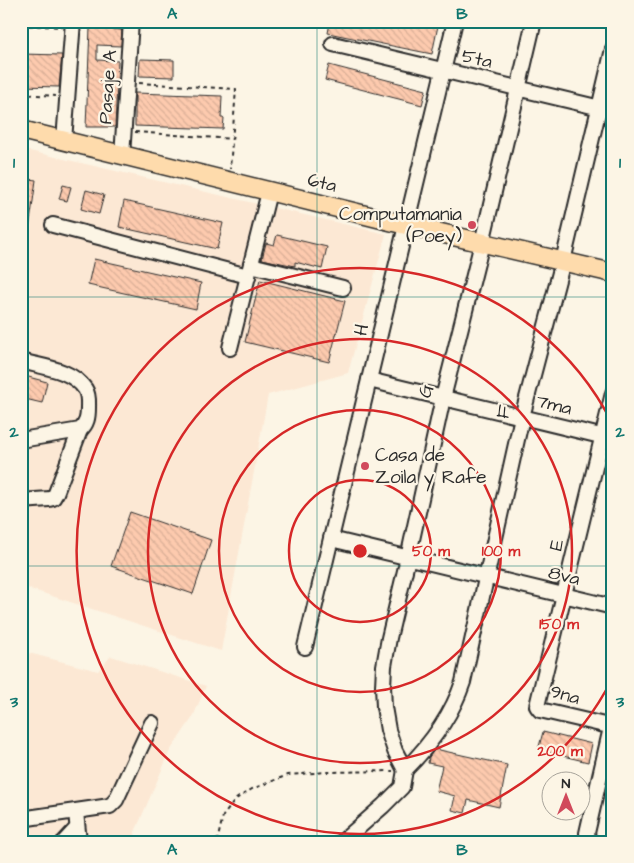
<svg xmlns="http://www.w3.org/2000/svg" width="634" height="863" font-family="'Architects Daughter',sans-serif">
<defs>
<pattern id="building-back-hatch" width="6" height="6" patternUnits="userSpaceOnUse" patternTransform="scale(1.25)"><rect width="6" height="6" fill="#fdcaae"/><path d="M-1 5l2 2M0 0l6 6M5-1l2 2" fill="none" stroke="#d9ae96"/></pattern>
</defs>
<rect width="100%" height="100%" fill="#fcf5e5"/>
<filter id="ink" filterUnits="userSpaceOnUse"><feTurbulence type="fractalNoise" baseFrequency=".02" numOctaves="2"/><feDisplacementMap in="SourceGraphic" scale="10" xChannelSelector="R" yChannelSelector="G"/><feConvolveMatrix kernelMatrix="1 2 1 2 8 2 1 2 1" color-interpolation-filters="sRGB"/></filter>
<g filter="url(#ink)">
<g fill="#fce8d4">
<path d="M 21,149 L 386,234 L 348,373 L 268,395 L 221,651 L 21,586 Z"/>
<path d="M 21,651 L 98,671 L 111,656 L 206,686 L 193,717 L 170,751 L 135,832 L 136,842 L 21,842 Z"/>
</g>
<g fill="url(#building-back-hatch)" stroke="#2b2b2b">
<path d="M 344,21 L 439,21 L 432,54 L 328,33 L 330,23 L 343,26 Z"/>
<path d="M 90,28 L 122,30 L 121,46 L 97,45 L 97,60 L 118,61 L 115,127 L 86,127 Z"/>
<path d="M 21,54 L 62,55 L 59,87 L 21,86 Z"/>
<path d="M 140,59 L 174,60 L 174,77 L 139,76 Z"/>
<path d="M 329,65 L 426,90 L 422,105 L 325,80 Z"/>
<path d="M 135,93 L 222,96 L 221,118 L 224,118 L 223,129 L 135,126 Z"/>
<path d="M 21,178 L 36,180 L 29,229 L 28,229 L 25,244 L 21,244 Z"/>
<path d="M 63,185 L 71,187 L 67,201 L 59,199 Z"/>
<path d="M 86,190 L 104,195 L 99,214 L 81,209 Z"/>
<path d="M 124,201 L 223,223 L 217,249 L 119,227 Z"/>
<path d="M 277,235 L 327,247 L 322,269 L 295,262 L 295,266 L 262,259 L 266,243 L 274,245 Z"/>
<path d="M 94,259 L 201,283 L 196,309 L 88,285 Z"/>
<path d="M 260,280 L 345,301 L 329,362 L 245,342 Z"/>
<path d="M 21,375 L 47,382 L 42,403 L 21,398 Z"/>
<path d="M 130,512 L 211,540 L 193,594 L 111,566 Z"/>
<path d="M 543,732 L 592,744 L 588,762 L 538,750 Z"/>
<path d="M 435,749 L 507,765 L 499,807 L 468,800 L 465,813 L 452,810 L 455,796 L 436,791 L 442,766 L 428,763 L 429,757 Z"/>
</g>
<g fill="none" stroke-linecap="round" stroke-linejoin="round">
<defs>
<g id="minor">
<path d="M 333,44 L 613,111"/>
<path d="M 64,141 L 73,21"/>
<path d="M 122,156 L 131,21"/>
<path d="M 53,225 L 248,276"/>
<path d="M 251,265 L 343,288"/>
<path d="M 230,348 L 269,192"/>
<path d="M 21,361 C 42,367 72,369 85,389 C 89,395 88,402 88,408 C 88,417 87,424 80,430 L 21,440"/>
<path d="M 369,380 L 613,439"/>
<path d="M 613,393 L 537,706 L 540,710 L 613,727"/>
<path d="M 21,501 L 49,499 L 53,498 L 56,493 L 80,430"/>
<path d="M 331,539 L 613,607"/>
<path d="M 305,647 L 455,21"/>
<path d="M 405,770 L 395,751 L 388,730 L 384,707 L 383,686 L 384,666 L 389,638 L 408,558 L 443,398 L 482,243 L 534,21"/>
<path d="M 405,770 C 429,746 452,715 463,682 L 522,417 L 563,261 L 613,49"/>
<path d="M 76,812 L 79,842"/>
<path d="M 21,819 L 110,806 L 116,800 L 152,723"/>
<path d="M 64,842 L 77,828"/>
<path d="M 342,842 L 383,806 L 402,787 L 405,770"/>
<path d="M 589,842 L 587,833 L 613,719"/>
</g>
<path id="major" d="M 21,130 L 406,225 L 613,273"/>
</defs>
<use href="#minor" stroke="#2b2b2b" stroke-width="18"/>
<use href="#major" stroke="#2b2b2b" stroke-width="21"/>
<g stroke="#2b2b2b" stroke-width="2" stroke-dasharray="4 4" stroke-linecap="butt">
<path d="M 21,25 L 63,27"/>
<path d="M 139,83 L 236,89 L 230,169"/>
<path d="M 21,94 L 56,96"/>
<path d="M 135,132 L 232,139"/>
<path d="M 217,842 L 223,816 L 236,799 L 252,789 L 288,775 L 327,772 L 393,771"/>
</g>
<use href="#minor" stroke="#fcf5e5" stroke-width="14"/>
<use href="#major" stroke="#fedbac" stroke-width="18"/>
</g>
</g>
<path fill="none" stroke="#0f766e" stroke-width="1" stroke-opacity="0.55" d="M 317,21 L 317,842M 21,297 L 613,297M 21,566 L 613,566"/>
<g fill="none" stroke="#d62828" stroke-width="2.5">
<circle cx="360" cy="551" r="71"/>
<circle cx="360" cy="551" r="141"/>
<circle cx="360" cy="551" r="212"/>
<path d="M612 679A283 283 0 1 1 612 423"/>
</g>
<g fill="#d1495b" stroke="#fcf5e5" stroke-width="2">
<circle cx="472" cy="225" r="5"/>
<circle cx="365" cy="466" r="5"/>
</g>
<g text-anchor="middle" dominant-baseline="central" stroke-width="4.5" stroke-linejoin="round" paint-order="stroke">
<g font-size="19" fill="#2b2b2b" stroke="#fcf5e5">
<text transform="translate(477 59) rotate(13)">5ta</text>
<text transform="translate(108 87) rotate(-86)">Pasaje A</text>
<text transform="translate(322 183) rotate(14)">6ta</text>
<text transform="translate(362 330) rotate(-77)">H</text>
<text transform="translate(426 391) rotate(-77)">G</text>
<text transform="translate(554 405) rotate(14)">7ma</text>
<text transform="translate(504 412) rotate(-76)">F</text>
<text transform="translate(557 545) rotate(-76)">E</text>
<text transform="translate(564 576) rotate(14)">8va</text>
<text transform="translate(565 695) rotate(16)">9na</text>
</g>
<g font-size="19" fill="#2b2b2b" stroke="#fcf5e5" text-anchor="end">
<text x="462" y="214">Computamania<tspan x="462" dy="22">(Poey)</tspan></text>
<text x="375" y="455" text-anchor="start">Casa de<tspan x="375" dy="22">Zoila y Rafe</tspan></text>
</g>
</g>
<circle cx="360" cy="551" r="8" fill="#d62828" stroke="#fcf5e5" stroke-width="2.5"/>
<g font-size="15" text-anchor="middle" font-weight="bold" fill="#d62828" stroke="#fcf5e5" stroke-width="4.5" stroke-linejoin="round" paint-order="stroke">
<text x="431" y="556">50 m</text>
<text x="501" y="556">100 m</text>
<text x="559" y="629">150 m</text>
<text x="560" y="756">200 m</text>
</g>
<rect width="634" height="863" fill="none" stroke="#fcf5e5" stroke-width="55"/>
<g transform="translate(566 796)"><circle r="24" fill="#fcf5e5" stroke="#a8a49b"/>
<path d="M0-4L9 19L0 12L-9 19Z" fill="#d1495b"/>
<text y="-8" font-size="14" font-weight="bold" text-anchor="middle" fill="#2b2b2b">N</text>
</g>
<rect x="28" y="28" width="578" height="808" fill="none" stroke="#0f766e" stroke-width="2"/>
<g font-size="16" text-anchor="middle" font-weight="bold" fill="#0f766e">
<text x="172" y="19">A</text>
<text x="462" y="19">B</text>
<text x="14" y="168">1</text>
<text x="620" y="168">1</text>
<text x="14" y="437">2</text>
<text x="620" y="437">2</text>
<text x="14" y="707">3</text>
<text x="620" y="707">3</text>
<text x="172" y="855">A</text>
<text x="462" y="855">B</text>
</g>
</svg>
